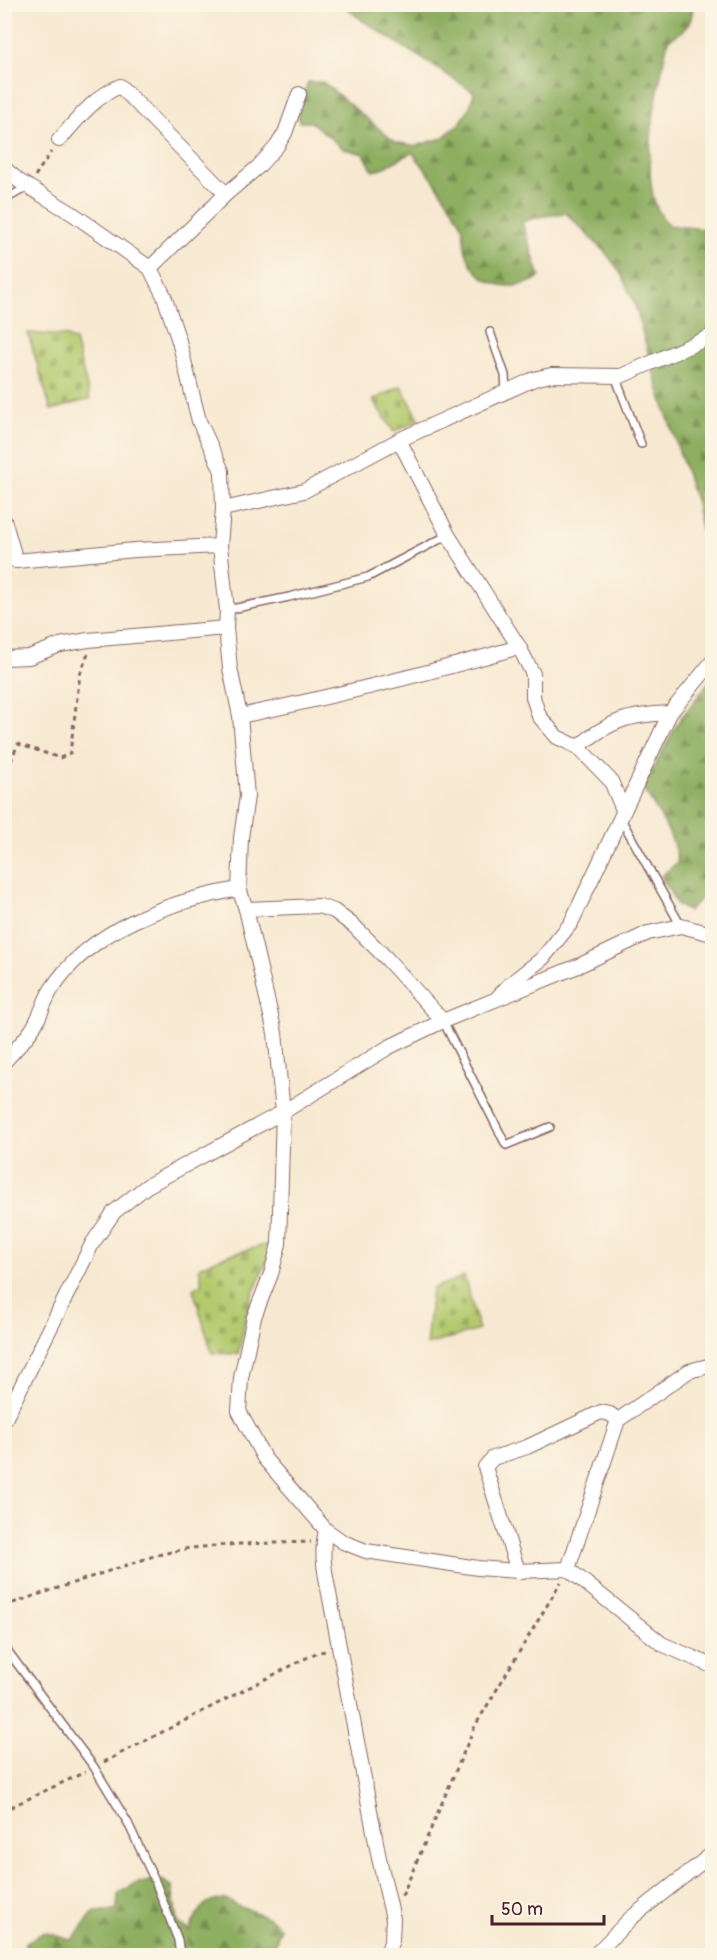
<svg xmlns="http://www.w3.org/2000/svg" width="717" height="1960" font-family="Pangolin,sans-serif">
<defs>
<pattern id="forest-firs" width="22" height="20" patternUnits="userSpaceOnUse" patternTransform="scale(1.5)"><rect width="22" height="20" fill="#8eae61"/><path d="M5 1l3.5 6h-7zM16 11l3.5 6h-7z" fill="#768d50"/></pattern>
<pattern id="cemetery-stones" width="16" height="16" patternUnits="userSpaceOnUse" patternTransform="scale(1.5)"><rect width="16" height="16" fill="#b3ca6e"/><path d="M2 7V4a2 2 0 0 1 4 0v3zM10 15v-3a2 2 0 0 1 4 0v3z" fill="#9bad5f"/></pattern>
</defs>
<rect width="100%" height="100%" fill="#fcf5e5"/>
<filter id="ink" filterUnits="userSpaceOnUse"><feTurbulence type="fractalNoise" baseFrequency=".0167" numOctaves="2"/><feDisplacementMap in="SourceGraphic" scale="12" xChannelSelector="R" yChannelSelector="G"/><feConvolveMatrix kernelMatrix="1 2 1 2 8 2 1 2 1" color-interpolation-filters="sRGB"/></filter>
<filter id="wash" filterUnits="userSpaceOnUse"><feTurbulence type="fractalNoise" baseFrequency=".008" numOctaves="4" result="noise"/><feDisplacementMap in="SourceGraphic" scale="24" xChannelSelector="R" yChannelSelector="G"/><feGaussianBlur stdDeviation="1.35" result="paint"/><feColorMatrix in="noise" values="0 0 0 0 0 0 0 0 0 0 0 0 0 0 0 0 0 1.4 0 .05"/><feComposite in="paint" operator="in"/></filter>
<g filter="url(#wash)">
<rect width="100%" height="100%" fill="#f7e9d1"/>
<g fill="url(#forest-firs)" stroke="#6c6646" stroke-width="1.5">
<path d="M 343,5 L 693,5 C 692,25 686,31 668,40 C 659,84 640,162 656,206 C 658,212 664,219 668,225 L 712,230 L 712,548 L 702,534 L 696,503 L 656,381 L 635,305 L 620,272 L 606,253 L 566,213 L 538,217 L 522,222 L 540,277 C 513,295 476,286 466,252 C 463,242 465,230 460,221 C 446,197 429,173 412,152 L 385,167 L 373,171 L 364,154 L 344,149 L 311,122 L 299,122 L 298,111 L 308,82 L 323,82 L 395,142 L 416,146 L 442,138 L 461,122 L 470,107 L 474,92 L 363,21 Z"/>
<path d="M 712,678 L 712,888 L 688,911 L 677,905 L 661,876 L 678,862 C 675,847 671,834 663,821 C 656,809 649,800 643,787 L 679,721 Z"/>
<path d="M 161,1879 L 172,1887 L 177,1921 L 189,1931 C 196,1916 203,1896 225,1900 C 231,1901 237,1906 243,1908 C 261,1914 266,1914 280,1928 L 276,1942 L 260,1955 L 23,1955 L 25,1943 L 44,1932 L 72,1940 L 94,1912 L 117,1910 L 118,1894 L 134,1884 Z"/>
</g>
<g fill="url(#cemetery-stones)" stroke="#7e744c" stroke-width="1.5">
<path d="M 28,333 L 65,336 L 75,341 L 90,399 L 51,410 Z"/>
<path d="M 401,386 L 420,420 L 394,432 L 373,400 Z"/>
<path d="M 269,1244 L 274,1246 L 250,1300 L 238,1354 L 212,1353 L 193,1289 L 202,1284 L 199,1267 L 228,1255 Z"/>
<path d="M 464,1276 L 479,1330 L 426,1345 L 432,1289 Z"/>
</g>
</g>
<g filter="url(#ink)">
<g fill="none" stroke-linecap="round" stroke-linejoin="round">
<defs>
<g id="lane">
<path d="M 4,200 L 29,186"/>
<path d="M 490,332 L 505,375 L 506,392"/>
<path d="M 615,376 L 641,444"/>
<path d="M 227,610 L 289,597 L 368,577 L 448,535"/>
<path d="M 621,819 L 681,926"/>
<path d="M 443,1021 L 506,1145 L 550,1127"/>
<path d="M 4,1646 L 94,1767 L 128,1823 L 155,1881 L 178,1940 L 180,1956"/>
</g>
<g id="street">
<path d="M 59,140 C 77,120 94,97 120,86 L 226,194"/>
<path d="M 4,168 L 19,181 L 73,214 L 150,268 L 164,296 L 179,341 L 199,421 L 222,471 L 223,509 L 220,546 L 227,610 L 226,628 L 230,668 L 240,716 L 247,796 L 241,838 L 239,889 L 246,909 L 275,1033 L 283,1112 L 279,1244 L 271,1274 L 254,1317 L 241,1378 L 239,1411 L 264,1458 L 326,1530 L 343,1542 L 366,1551 L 478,1568 L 518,1571 L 568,1569 L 662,1644 L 712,1666"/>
<path d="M 150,268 L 226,194 L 258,167 L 277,146 L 285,133 L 299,94"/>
<path d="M 399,440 L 448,535 L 519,647 L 533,674 L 533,697 L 539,716 L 557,737 L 578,747 L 611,781 L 623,810"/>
<path d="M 223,509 L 304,491 L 399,440 L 534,379 L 551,375 L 621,376 L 712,336"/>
<path d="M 4,520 L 16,561 L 135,550 L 220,546"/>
<path d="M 4,658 L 29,657 L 60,645 L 88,640 L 226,628"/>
<path d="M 240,716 C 334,696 427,674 519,647"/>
<path d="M 578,747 C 610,720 629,715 670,713"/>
<path d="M 246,909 L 319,906 L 334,911 L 354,926 L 387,959 L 443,1021"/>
<path d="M 498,997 L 510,984 L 543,958 L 571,923 L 670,713 L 712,662"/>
<path d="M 4,1062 C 13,1052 23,1042 31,1031 C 40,1019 43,1003 51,990 C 90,928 171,901 239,889"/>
<path d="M 4,1421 L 92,1244 L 114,1212 L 147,1186 L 283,1112 L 389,1047 L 443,1021 L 578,966 L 648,933 L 681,926 L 712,934"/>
<path d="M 326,1530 C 321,1550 324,1568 328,1588 L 379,1858 L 393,1919 L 392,1940 L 386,1956"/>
<path d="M 568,1569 L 618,1420 L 689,1371 L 712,1365"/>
<path d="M 518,1571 L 485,1467 L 493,1458 L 527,1447 L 601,1412 L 610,1414 L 618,1420"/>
<path d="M 594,1956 L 631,1918 L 712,1854"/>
</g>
</defs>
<use href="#lane" stroke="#876665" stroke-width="10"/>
<use href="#street" stroke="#876665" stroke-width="16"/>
<g stroke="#876665" stroke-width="3" stroke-dasharray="4.5 4.5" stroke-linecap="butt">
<path d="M 35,176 L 51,152"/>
<path d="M 4,778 L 18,744 L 60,758 L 70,753 L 80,674 L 88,654"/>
<path d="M 4,1606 L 157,1555 L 190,1548 L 240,1544 L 311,1542"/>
<path d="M 104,1762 L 318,1652 L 326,1651"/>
<path d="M 4,1813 L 13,1806 L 85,1772"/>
<path d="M 402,1896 L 475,1726 L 561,1582"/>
</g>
<use href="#lane" stroke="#fff" stroke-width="7"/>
<use href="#street" stroke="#fff" stroke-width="14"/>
</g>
</g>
<rect width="717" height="1960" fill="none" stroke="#fcf5e5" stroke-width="24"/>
<path d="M492 1915v9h112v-9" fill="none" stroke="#4a1f2b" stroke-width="3"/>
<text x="501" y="1915" font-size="18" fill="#4a1f2b" stroke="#fcf5e5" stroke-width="4.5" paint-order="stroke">50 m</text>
</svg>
